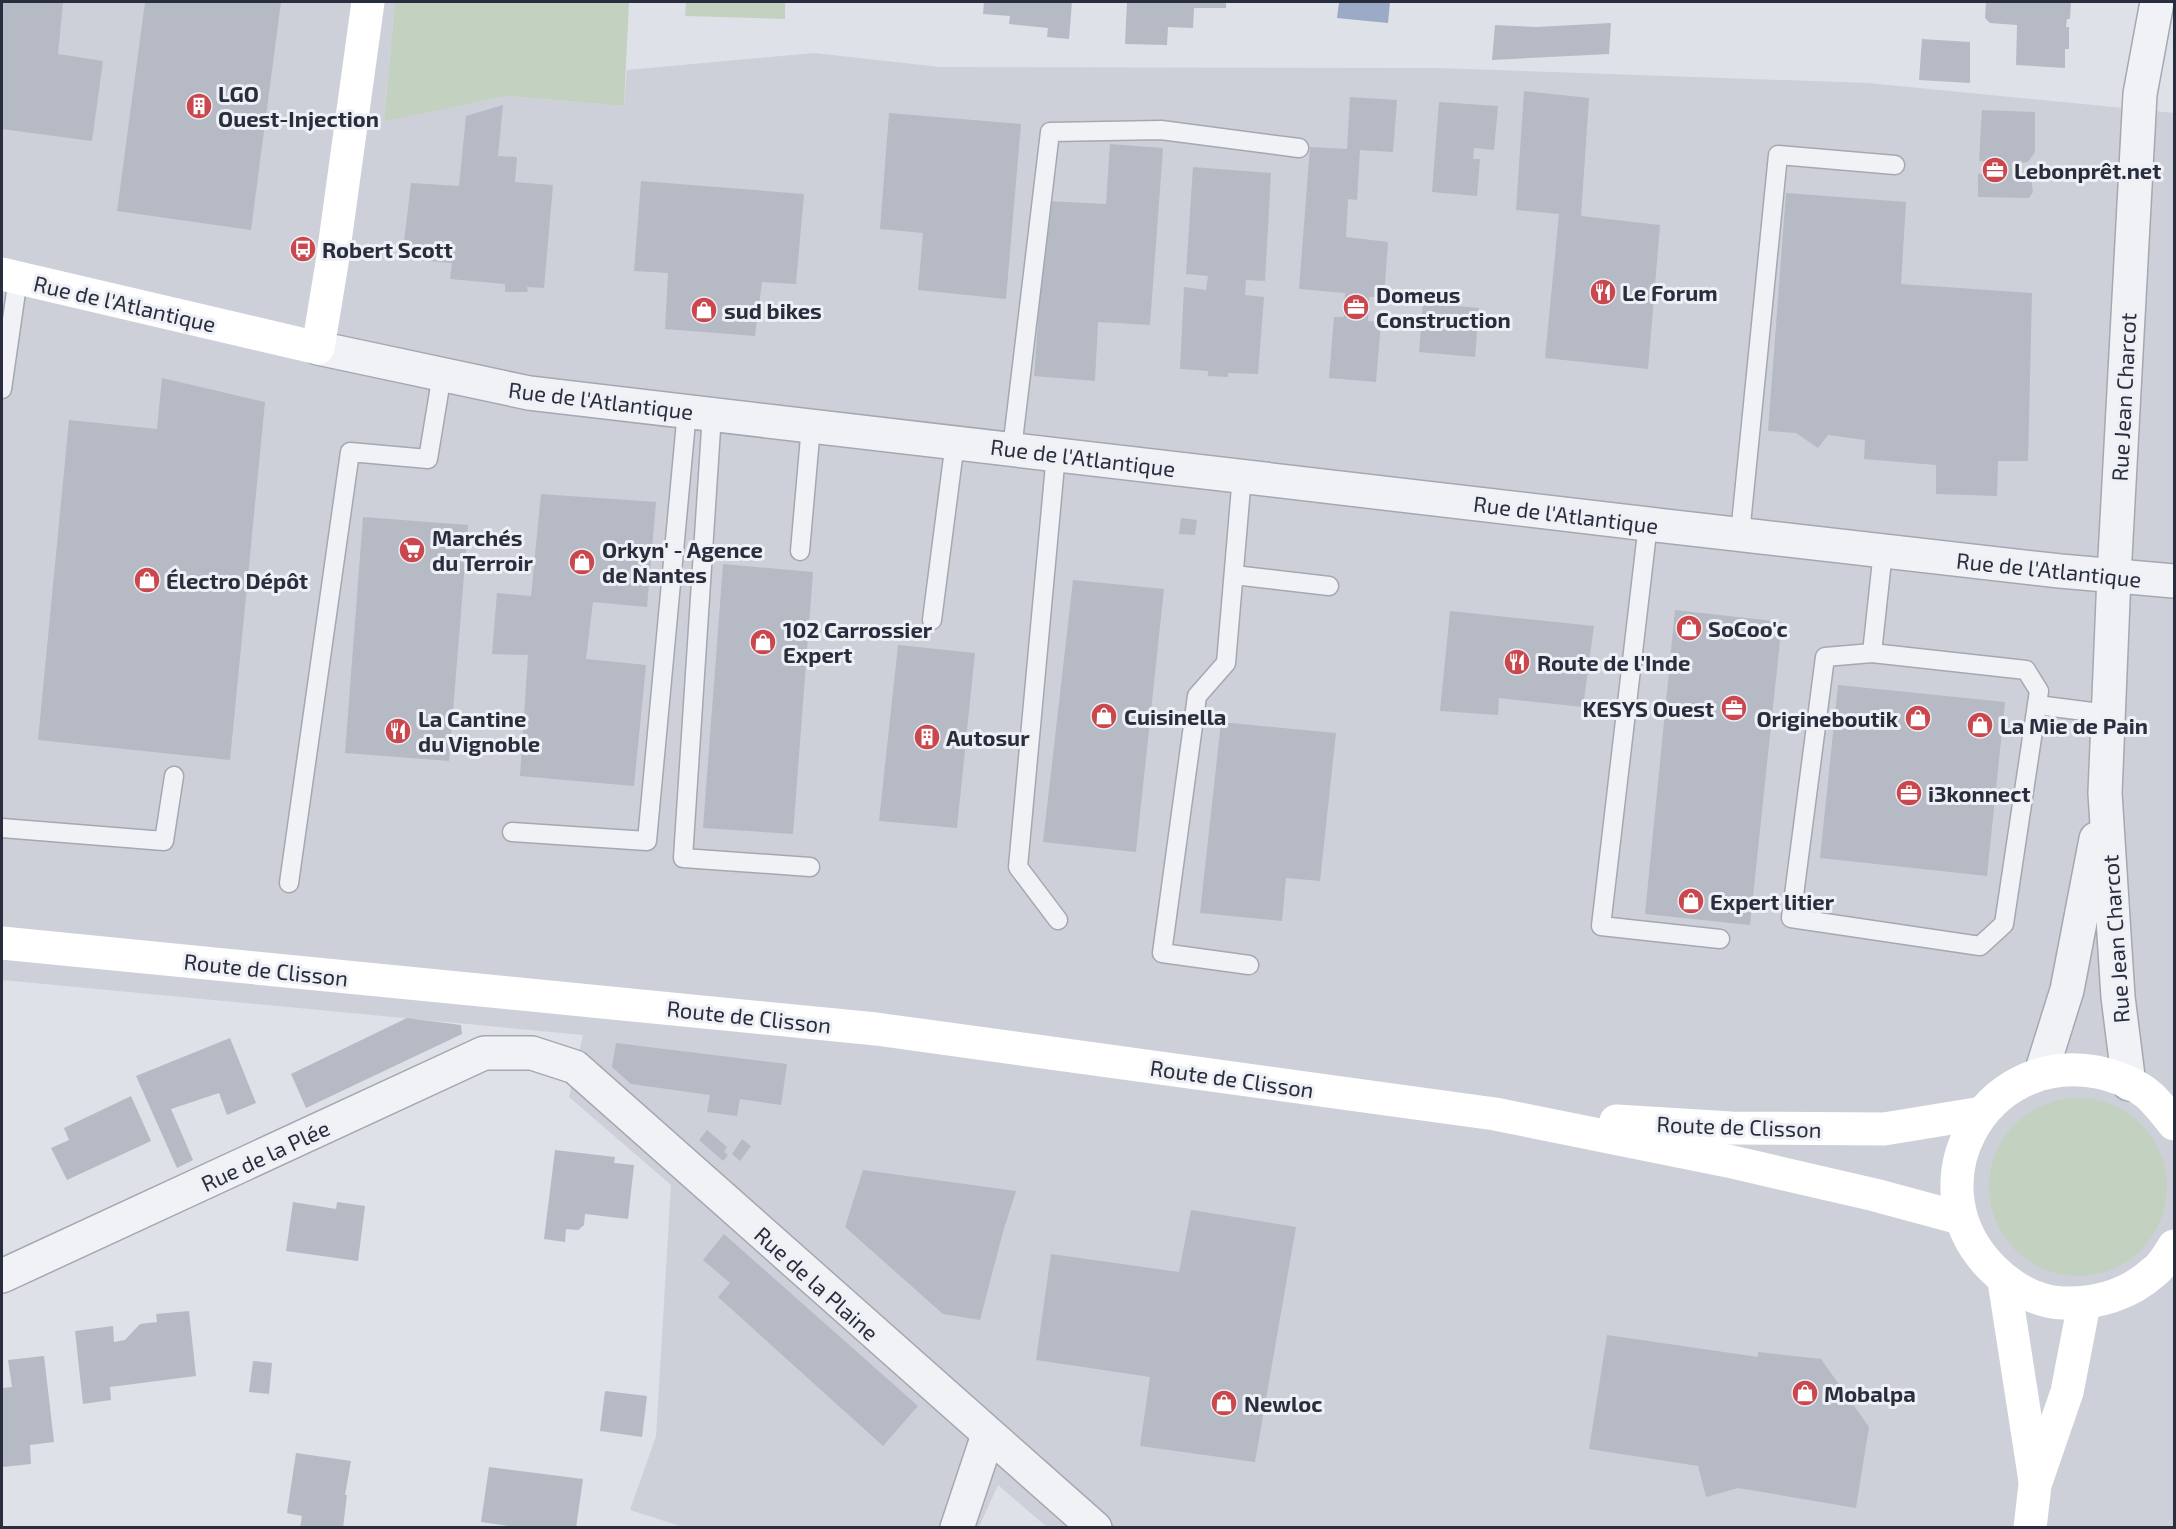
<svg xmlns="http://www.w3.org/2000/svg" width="2176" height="1529" font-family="'Exo 2',sans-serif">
<rect width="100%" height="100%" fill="#dfe1e8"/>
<path fill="#cdd0d9" d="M 2,2 L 395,2 L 384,120 L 507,96 L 624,106 L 627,70 L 814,53 L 940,67 L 1438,68 L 1868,83 L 2174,113 L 2174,1527 L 1048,1528 L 998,1485 L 979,1527 L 686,1528 L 630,1510 L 656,1436 L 671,1185 L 569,1097 L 583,1035 L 2,980 Z"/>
<g fill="#c3d1c0">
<path d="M 395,2 L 629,2 L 624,106 L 507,96 L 384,121 Z"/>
<path d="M 686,2 L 785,2 L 785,19 L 685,16 Z"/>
<circle cx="2078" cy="1187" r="89"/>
</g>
<path fill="#9babc7" d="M 1339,2 L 1390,2 L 1388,23 L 1337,18 Z"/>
<g fill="#b6bac4">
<path d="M 2,2 L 63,2 L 58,54 L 103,61 L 92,141 L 2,129 Z"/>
<path d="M 145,2 L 281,2 L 251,230 L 117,211 Z"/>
<path d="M 984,2 L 1072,2 L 1069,39 L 1047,37 L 1048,28 L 1009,24 L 1010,16 L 983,14 Z"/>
<path d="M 1127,2 L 1226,2 L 1226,8 L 1194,8 L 1193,28 L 1168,27 L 1167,45 L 1125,44 Z"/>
<path d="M 1986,2 L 2071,2 L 2070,19 L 2067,19 L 2066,27 L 2069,27 L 2069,49 L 2065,49 L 2065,68 L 2016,65 L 2017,25 L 1990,23 L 1985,18 Z"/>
<path d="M 1611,23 L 1609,54 L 1492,60 L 1495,25 L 1536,27 Z"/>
<path d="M 1922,39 L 1970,42 L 1970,83 L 1919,80 Z"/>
<path d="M 1524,91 L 1589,98 L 1581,216 L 1660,225 L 1648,369 L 1545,358 L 1559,214 L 1516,210 Z"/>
<path d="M 1350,97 L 1397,100 L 1393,152 L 1360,150 L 1357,200 L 1348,199 L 1346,237 L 1388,242 L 1384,297 L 1369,297 L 1368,321 L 1381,322 L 1376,382 L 1329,378 L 1334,317 L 1344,317 L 1345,293 L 1299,289 L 1310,147 L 1347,149 Z"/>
<path d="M 1439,102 L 1498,106 L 1494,150 L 1474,148 L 1473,159 L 1480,159 L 1477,196 L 1432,192 Z"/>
<path d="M 503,105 L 498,156 L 517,157 L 515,182 L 553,185 L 544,288 L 527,287 L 528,292 L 505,292 L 505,284 L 450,279 L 452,263 L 402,259 L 411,183 L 459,186 L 466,116 Z"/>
<path d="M 1982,110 L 2035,112 L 2035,152 L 2028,162 L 2021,163 L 2021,176 L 2031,176 L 2033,192 L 2029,198 L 1978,197 L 1978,174 L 1988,173 L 1987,161 L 1979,161 Z"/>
<path d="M 889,113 L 1021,124 L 1006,299 L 918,290 L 923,233 L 880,229 Z"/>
<path d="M 1110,144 L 1163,148 L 1150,325 L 1098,322 L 1095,381 L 1034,376 L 1047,201 L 1106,204 Z"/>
<path d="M 1193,167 L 1271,173 L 1265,281 L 1246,280 L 1245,295 L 1264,297 L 1258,374 L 1228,373 L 1228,377 L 1208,376 L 1208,371 L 1180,369 L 1184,287 L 1206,290 L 1208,276 L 1186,274 Z"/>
<path d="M 641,181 L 804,194 L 796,284 L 762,282 L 755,336 L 665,329 L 668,273 L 634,271 Z"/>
<path d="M 1786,193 L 1906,202 L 1901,284 L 2032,293 L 2028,461 L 1998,461 L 1997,496 L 1936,494 L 1936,465 L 1864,459 L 1865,440 L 1828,435 L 1818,448 L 1796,433 L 1768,431 Z"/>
<path d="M 1423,303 L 1479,308 L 1475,357 L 1419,352 Z"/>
<path d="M 162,378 L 265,402 L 230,760 L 38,740 L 69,420 L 157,429 Z"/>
<path d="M 541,494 L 656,502 L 647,607 L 593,602 L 586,659 L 646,665 L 634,786 L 520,776 L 528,655 L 492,654 L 497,593 L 531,596 Z"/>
<path d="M 363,517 L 468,525 L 449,761 L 345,753 Z"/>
<path d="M 1181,518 L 1197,520 L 1195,535 L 1179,534 Z"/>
<path d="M 723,564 L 813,572 L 793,834 L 703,828 Z"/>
<path d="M 1073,580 L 1164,589 L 1136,852 L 1043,842 Z"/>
<path d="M 1675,610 L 1782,622 L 1750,925 L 1645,914 Z"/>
<path d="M 1450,611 L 1594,626 L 1583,707 L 1499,698 L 1498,715 L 1440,711 Z"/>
<path d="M 898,645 L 975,653 L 957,828 L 879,821 Z"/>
<path d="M 1838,685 L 2005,702 L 1987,876 L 1820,858 Z"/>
<path d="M 1221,722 L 1336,733 L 1320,881 L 1286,878 L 1282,921 L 1200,913 Z"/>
<path d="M 407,1018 L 461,1025 L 462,1034 L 306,1108 L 291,1074 Z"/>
<path d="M 230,1038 L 256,1103 L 227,1115 L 219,1093 L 171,1109 L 193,1160 L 177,1168 L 136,1076 Z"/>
<path d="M 616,1043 L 787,1064 L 781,1105 L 740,1099 L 737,1116 L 707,1112 L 710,1095 L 631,1084 L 612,1067 Z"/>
<path d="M 131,1096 L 151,1141 L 67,1180 L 51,1148 L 69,1140 L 64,1128 Z"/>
<path d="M 707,1130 L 727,1147 L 724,1152 L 728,1155 L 723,1161 L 699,1140 Z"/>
<path d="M 742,1139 L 751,1146 L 740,1161 L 732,1154 Z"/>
<path d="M 555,1150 L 615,1157 L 614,1163 L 634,1165 L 628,1219 L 585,1214 L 584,1225 L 578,1230 L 566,1229 L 565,1242 L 544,1239 Z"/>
<path d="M 863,1170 L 1016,1191 L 1003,1232 L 980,1320 L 943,1314 L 845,1227 Z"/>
<path d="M 293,1202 L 336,1209 L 337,1202 L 365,1206 L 358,1261 L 286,1251 Z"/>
<path d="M 1191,1210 L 1296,1227 L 1255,1462 L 1140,1446 L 1150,1377 L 1036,1360 L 1051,1254 L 1179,1272 Z"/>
<path d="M 724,1234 L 918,1406 L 883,1446 L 718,1297 L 730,1283 L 703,1260 Z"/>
<path d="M 189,1311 L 196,1376 L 110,1387 L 111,1400 L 83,1404 L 75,1331 L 113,1326 L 114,1342 L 125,1340 L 140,1324 L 157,1322 L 156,1314 Z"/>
<path d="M 1607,1335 L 1758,1357 L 1758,1352 L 1821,1359 L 1869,1427 L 1856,1508 L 1738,1488 L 1706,1497 L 1698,1466 L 1589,1449 Z"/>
<path d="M 44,1356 L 54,1442 L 30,1445 L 31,1464 L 2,1467 L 2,1388 L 12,1387 L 8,1360 Z"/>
<path d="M 253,1361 L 272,1363 L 269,1394 L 249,1392 Z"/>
<path d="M 605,1391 L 647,1396 L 642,1437 L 600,1431 Z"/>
<path d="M 296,1453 L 351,1461 L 345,1495 L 347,1495 L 343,1528 L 300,1528 L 302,1516 L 287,1513 Z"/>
<path d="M 489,1467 L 583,1479 L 576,1528 L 523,1528 L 481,1522 Z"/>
</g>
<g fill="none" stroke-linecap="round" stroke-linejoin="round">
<defs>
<g id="lane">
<path d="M 2,389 L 18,278"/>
<path d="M 712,414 L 683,858 L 810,867"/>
<path d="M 1012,449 L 1050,132 L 1161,130 L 1299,148"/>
<path d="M 1056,454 L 1018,867 L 1058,920"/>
<path d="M 1242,476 L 1226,663 L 1197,696 L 1162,953 L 1249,965"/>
<path d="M 1648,524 L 1601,926 L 1720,939"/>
<path d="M 1740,534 L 1778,155 L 1895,165"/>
<path d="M 800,551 L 811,426"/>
<path d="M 1234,575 L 1329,586"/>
<path d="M 932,620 L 955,442"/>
<path d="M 1872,653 L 2026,670 L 2039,691 L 2004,924 L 1980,946 L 1791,918 L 1825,657 Z"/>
<path d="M 1872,653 L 1883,551"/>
<path d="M 2037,705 L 2108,714"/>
<path d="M 2,828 L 164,841 L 174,776"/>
<path d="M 512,832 L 647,841 L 687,411"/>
<path d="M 289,883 L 350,452 L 428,459 L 442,374"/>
</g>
<g id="street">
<path d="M 318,348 L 529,393 L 1648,524 L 2060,571 L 2174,581"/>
<path d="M 2041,1073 L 2067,990 L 2096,839"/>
<path d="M 2129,1084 L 2118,997 L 2105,793 L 2114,576 L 2140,94 L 2157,2"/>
<path d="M 2,1276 L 484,1053 L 532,1053 L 575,1067 L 1095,1528"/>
<path d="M 957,1528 L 988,1435"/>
</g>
</defs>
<use href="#lane" stroke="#a4a8b2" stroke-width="21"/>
<use href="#street" stroke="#a4a8b2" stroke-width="36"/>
<use href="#lane" stroke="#f1f2f6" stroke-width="18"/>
<use href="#street" stroke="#f1f2f6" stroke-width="33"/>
<g stroke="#fff" stroke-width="33">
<path d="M 2,274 L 318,348 L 332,263 L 368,2"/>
<path d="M 2,943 L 876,1029 L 1495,1114 L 1728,1161 L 1875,1195 L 1960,1218"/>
<path d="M 1616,1121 L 1731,1128 L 1884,1129 L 1982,1113"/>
<path d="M 2174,1124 C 2167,1115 2159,1105 2151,1097 C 2137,1084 2115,1076 2097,1072 C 1983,1051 1910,1185 1992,1268 C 2011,1287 2036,1302 2063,1303 C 2097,1304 2130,1294 2155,1271 C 2163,1265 2169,1254 2174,1246"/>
<path d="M 2004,1281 L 2035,1481"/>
<path d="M 2030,1528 L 2035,1485 L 2067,1392 L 2084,1304"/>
</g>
</g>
<defs>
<symbol id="building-disc" viewBox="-11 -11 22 22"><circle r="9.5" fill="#c9474d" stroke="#eef0f5"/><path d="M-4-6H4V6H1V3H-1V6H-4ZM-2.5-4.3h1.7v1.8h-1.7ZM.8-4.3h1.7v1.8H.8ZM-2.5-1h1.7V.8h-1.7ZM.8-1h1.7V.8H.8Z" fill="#fff"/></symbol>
<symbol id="office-disc" viewBox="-11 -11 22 22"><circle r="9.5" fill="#c9474d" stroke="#eef0f5"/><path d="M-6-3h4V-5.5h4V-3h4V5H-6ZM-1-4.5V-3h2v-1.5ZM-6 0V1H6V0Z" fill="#fff"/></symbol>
<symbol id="bus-disc" viewBox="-11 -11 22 22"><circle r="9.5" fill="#c9474d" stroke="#eef0f5"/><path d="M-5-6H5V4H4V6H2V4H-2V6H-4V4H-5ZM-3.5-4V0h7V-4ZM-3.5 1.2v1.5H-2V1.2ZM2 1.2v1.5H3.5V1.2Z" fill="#fff"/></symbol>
<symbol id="restaurant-disc" viewBox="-11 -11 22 22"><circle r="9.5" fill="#c9474d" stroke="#eef0f5"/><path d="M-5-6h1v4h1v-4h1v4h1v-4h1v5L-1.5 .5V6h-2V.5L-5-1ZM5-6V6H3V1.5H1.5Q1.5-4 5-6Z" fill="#fff"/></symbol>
<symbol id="shop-disc" viewBox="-11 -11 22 22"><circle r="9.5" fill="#c9474d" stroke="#eef0f5"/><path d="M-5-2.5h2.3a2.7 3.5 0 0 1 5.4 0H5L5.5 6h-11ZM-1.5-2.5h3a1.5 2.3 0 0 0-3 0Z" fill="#fff"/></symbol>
<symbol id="supermarket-disc" viewBox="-11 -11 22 22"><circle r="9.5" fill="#c9474d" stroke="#eef0f5"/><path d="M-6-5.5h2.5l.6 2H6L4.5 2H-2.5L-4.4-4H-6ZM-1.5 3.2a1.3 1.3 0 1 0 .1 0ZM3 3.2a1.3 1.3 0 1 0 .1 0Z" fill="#fff"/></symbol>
</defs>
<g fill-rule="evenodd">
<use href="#building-disc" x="184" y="91" width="30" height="30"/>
<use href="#office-disc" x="1980" y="155" width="30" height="30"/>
<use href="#bus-disc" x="288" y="234" width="30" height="30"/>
<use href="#restaurant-disc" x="1588" y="277" width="30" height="30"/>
<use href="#office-disc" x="1341" y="292" width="30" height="30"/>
<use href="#shop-disc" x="689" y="295" width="30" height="30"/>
<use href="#supermarket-disc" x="397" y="535" width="30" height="30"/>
<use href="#shop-disc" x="567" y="547" width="30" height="30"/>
<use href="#shop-disc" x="132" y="565" width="30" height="30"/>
<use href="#shop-disc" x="1674" y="613" width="30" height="30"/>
<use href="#shop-disc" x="748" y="627" width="30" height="30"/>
<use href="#restaurant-disc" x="1502" y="647" width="30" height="30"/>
<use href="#office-disc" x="1719" y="693" width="30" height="30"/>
<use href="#shop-disc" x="1089" y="701" width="30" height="30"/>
<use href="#shop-disc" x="1903" y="703" width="30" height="30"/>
<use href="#shop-disc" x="1965" y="710" width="30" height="30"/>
<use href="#restaurant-disc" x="383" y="716" width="30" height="30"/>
<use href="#building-disc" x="912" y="722" width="30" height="30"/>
<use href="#office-disc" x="1894" y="778" width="30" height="30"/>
<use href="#shop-disc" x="1676" y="886" width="30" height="30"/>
<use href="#shop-disc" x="1790" y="1378" width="30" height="30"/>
<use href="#shop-disc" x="1209" y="1388" width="30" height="30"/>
</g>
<g text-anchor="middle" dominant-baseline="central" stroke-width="6" stroke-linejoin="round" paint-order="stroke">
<g font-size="22" font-weight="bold" fill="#282e3e" stroke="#eef0f5" text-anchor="start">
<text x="218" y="93">LGO<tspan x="218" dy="25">Ouest-Injection</tspan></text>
<text x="2014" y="170">Lebonprêt.net</text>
<text x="322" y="249">Robert Scott</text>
<text x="1622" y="292">Le Forum</text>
<text x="1376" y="294">Domeus<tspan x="1376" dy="25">Construction</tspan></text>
<text x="724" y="310">sud bikes</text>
<text x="432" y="537">Marchés<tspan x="432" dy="25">du Terroir</tspan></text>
<text x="602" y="549">Orkyn' - Agence<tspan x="602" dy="25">de Nantes</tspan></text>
<text x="166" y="580">Électro Dépôt</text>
<text x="1708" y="628">SoCoo'c</text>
<text x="783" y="629">102 Carrossier<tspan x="783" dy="25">Expert</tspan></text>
<text x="1537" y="662">Route de l'Inde</text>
<text x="1714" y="708" text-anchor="end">KESYS Ouest</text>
<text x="1124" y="716">Cuisinella</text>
<text x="418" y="718">La Cantine<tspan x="418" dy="25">du Vignoble</tspan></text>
<text x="1898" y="718" text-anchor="end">Origineboutik</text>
<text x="2000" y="725">La Mie de Pain</text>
<text x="946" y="737">Autosur</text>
<text x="1928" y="793">i3konnect</text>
<text x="1710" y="901">Expert litier</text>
<text x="1824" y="1393">Mobalpa</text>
<text x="1244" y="1403">Newloc</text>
</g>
<g font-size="22" fill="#282e3e" stroke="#eef0f5">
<text transform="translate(125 303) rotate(13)">Rue de l'Atlantique</text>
<text transform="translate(2123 397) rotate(-87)">Rue Jean Charcot</text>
<text transform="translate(601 400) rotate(7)">Rue de l'Atlantique</text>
<text transform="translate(1083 457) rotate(7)">Rue de l'Atlantique</text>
<text transform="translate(1566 514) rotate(7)">Rue de l'Atlantique</text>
<text transform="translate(2049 569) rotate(6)">Rue de l'Atlantique</text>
<text transform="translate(2115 939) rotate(-94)">Rue Jean Charcot</text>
<text transform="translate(266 969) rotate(6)">Route de Clisson</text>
<text transform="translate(749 1016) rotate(6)">Route de Clisson</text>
<text transform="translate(1232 1078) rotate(8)">Route de Clisson</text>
<text transform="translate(1739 1126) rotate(2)">Route de Clisson</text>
<text transform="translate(265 1155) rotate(-25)">Rue de la Plée</text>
<text transform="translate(817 1283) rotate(42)">Rue de la Plaine</text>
</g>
</g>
<rect width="2176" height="1529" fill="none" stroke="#282e3e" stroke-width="6"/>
</svg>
